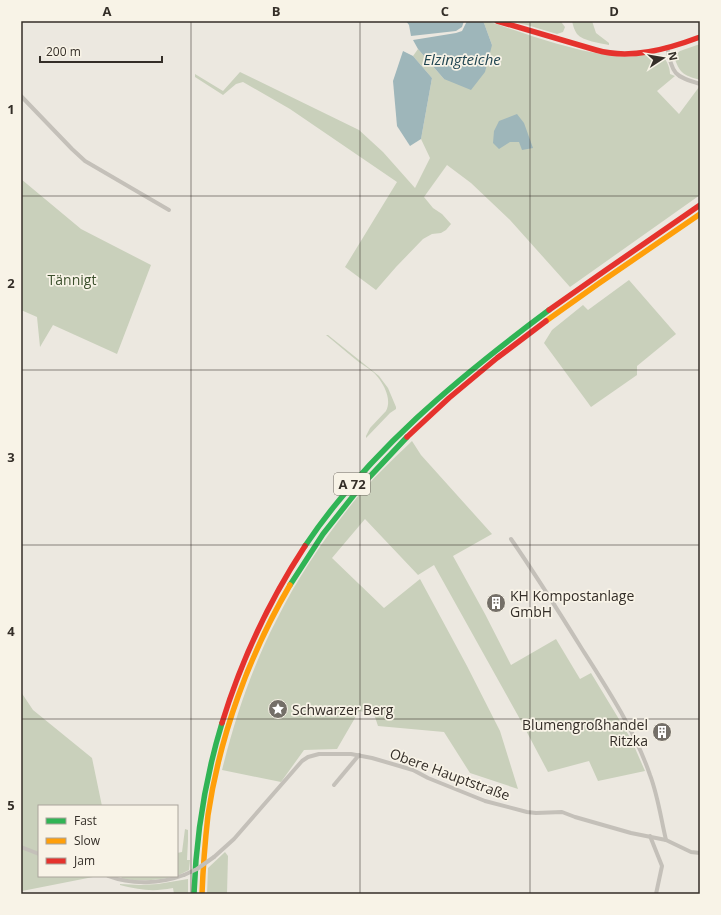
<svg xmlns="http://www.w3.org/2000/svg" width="721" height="915" font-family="'Open Sans',sans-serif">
<rect width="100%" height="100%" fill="#ece8e0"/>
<g fill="#c9d0bb">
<path d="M 482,21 L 487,21 C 526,34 566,49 607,55 C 614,56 622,57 629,57 C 635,56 654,52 659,54 C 666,57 670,67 670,74 L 675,76 L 657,91 L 679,114 L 699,87 L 700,87 L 700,195 L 570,287 L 510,220 L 471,183 L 447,165 L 424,197 L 433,208 L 442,214 L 451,224 L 446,230 L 441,233 L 432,234 L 423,239 L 396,267 L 376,290 L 345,267 L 397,182 L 290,109 L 243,82 L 236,84 L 223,95 L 195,77 L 195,74 L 223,91 L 240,72 L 359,130 L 383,152 L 415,188 L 430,158 L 421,139 L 432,78 L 413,56 L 418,49 L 444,79 L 492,45 L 484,23 Z"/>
<path d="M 507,21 L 561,21 L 562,23 L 565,27 L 563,32 L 557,34 L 527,25 Z"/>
<path d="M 572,21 L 592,21 L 596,33 L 609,43 L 609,45 C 600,43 583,41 577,34 C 574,30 573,25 572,21 Z"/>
<path d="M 700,44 L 700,80 C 683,75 679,73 674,56 L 680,51 Z"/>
<path d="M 21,179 L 81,229 L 151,265 L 117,354 L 53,325 L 40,347 L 37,317 L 21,310 Z"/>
<path d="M 629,280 L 676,334 L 637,366 L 637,375 L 591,407 L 544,343 L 552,330 L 583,305 L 588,310 Z"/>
<path d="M 326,335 L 328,335 L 379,376 L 388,388 L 396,407 L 396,409 L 390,413 L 366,438 L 366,436 L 370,428 L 386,411 C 393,399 382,380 373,372 C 367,367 361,364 355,359 C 345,351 336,343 326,335 Z"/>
<path d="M 412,441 L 421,455 L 492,534 L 453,556 L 485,614 L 511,665 L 556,639 L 580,679 L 591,673 L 631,739 L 645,771 L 598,781 L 589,761 L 548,772 L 521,721 L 434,565 L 418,575 L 365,519 L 332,558 L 384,608 L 420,579 L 467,666 L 500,731 L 518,789 L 470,773 L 444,732 L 378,726 L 374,714 L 359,711 L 337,749 L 304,750 L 281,782 L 222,770 C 235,718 252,667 277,619 C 298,577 325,537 355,500 C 372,479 392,460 412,441 Z"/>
<path d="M 21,692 L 33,710 L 92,758 L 102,806 L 39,806 L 39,876 L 92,876 L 93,877 L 22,891 L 23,894 L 21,894 Z"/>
<path d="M 185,829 L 188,830 L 188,841 L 187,860 L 190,860 L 189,870 L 177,876 L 177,853 L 182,852 Z"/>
<path d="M 225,852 L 228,856 L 227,894 L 207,894 L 208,868 Z"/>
<path d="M 121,876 L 176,876 C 158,881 140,881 122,879 Z"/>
<path d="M 188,879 L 188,894 L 174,894 L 173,888 C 152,892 141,890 120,885 L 120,884 L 141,885 L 158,884 Z"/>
</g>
<g fill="#9eb6ba">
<path d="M 406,21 L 464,21 L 462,27 L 456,31 L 411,36 L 409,25 Z"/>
<path d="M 467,21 L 482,21 L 484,23 L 492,45 L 485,72 L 471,90 L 444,79 L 418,49 L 413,40 L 456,33 L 462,31 Z"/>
<path d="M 403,51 L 413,56 L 432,78 L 421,139 L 410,146 L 397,126 L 393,81 Z"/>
<path d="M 517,114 L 524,123 L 533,148 L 522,150 L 519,142 L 510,142 L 499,149 L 493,143 L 494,131 L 499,121 Z"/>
</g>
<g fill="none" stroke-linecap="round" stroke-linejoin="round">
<g stroke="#c4c0b9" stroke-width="4">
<path d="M 667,47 C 673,74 673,76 700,84"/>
<path d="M 21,96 L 72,149 L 85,161 L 169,210"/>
<path d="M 511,539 C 536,575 559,612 582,649 C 607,688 635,731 650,775 C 658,796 661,819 666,840"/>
<path d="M 334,785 L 359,755"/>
<path d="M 650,836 L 662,866 L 656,894"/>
<path d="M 21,847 L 39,854"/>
<path d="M 214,857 L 234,839 L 302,761 L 308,757 L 319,754 L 351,754 L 372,758 L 413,770 L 428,778 L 485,801 L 527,812 L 536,813 L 562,812 L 575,817 L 631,833 L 666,840 L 691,852 L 700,853"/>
<path d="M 108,876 C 132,885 160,884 184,875"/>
</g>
<g stroke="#30b455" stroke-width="5.5">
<path d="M 305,546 C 368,452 459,377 549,310"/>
<path d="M 290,585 L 323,534 L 361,486 L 407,437"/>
<path d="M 194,894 C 196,836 205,779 222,723"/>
</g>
<g stroke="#ff9f0a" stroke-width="5.5">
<path d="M 546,321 L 598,284 L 700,214"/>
<path d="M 202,894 C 203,868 205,842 208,815 C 220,735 249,655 290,585"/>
</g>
<g stroke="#e5322d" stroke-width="5.5">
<path d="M 497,21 L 596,50 C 630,60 668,49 700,37"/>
<path d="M 549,310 L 606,270 L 700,205"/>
<path d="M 407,437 L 449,398 L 497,358 L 546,321"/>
<path d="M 222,723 C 241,661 269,601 305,546"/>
</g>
<path stroke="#c4c0b9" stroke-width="4" d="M 184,875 L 197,869 L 214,857"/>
</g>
<path fill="none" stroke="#342e28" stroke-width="1" stroke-opacity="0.55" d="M 191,21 L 191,894M 360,21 L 360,894M 530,21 L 530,894M 21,196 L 700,196M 21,370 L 700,370M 21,545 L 700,545M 21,719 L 700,719"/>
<defs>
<symbol id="building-disc" viewBox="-11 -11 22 22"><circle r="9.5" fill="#746f68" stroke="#f8f3e7"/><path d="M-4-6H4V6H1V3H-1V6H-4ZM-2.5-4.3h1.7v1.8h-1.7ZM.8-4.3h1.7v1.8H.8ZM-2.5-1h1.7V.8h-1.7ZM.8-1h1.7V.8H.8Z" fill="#fff"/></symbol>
<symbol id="sight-disc" viewBox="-11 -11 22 22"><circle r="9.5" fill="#746f68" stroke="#f8f3e7"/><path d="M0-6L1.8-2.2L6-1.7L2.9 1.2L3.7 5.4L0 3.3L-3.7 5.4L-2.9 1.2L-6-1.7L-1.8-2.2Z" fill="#fff"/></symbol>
</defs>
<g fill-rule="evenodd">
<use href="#building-disc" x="485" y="592" width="22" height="22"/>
<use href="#sight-disc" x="267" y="698" width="22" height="22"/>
<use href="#building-disc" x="651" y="721" width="22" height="22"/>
</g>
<g text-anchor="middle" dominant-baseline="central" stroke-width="3.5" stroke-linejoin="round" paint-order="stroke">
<rect fill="#f8f3e7" stroke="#6f6961" stroke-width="1" x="334" y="473" width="36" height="22" rx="3"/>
<g font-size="13" font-weight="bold" fill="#342e28">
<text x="352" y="484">A 72</text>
</g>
<g font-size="14" fill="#3d512e" stroke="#f8f3e7">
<text x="72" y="279">Tännigt</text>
</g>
<g font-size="14" fill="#342e28" stroke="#f8f3e7" text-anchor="start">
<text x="510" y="595">KH Kompostanlage<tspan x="510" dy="16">GmbH</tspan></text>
<text x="292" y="709">Schwarzer Berg</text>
<text x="648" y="724" text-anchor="end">Blumengroßhandel<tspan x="648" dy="16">Ritzka</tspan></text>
</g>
<g font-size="14" fill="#342e28" stroke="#f8f3e7">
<text transform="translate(450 774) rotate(20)">Obere Hauptstraße</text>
</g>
<g font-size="15" font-style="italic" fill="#214652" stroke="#f8f3e7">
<text x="462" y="59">Elzingteiche</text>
</g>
</g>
<rect width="721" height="915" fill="none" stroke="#f8f3e7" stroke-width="44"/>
<rect x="38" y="805" width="140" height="72" fill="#f8f3e7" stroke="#aaa49b"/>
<rect x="46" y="818" width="20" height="6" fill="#30b455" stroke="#aaa49b"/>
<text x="74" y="825" font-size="12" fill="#342e28">Fast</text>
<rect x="46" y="838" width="20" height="6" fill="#ff9f0a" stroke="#aaa49b"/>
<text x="74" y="845" font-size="12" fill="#342e28">Slow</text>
<rect x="46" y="858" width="20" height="6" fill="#e5322d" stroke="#aaa49b"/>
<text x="74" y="865" font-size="12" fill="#342e28">Jam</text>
<g transform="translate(663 58) rotate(78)" stroke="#f8f3e7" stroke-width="3" paint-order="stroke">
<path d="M0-3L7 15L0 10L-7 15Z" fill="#342e28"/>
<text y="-6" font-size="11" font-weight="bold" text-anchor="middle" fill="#342e28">N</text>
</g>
<path d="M40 56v6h122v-6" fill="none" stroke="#342e28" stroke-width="2"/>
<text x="46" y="56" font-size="12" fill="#342e28" stroke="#f8f3e7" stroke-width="3" paint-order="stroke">200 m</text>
<rect x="22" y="22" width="677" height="871" fill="none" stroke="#342e28" stroke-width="1.5"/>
<g font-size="13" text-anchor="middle" font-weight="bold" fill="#342e28">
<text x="107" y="16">A</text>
<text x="276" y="16">B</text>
<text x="445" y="16">C</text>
<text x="614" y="16">D</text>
<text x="11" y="114">1</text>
<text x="11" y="288">2</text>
<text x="11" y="462">3</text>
<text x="11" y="636">4</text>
<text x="11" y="810">5</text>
</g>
</svg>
